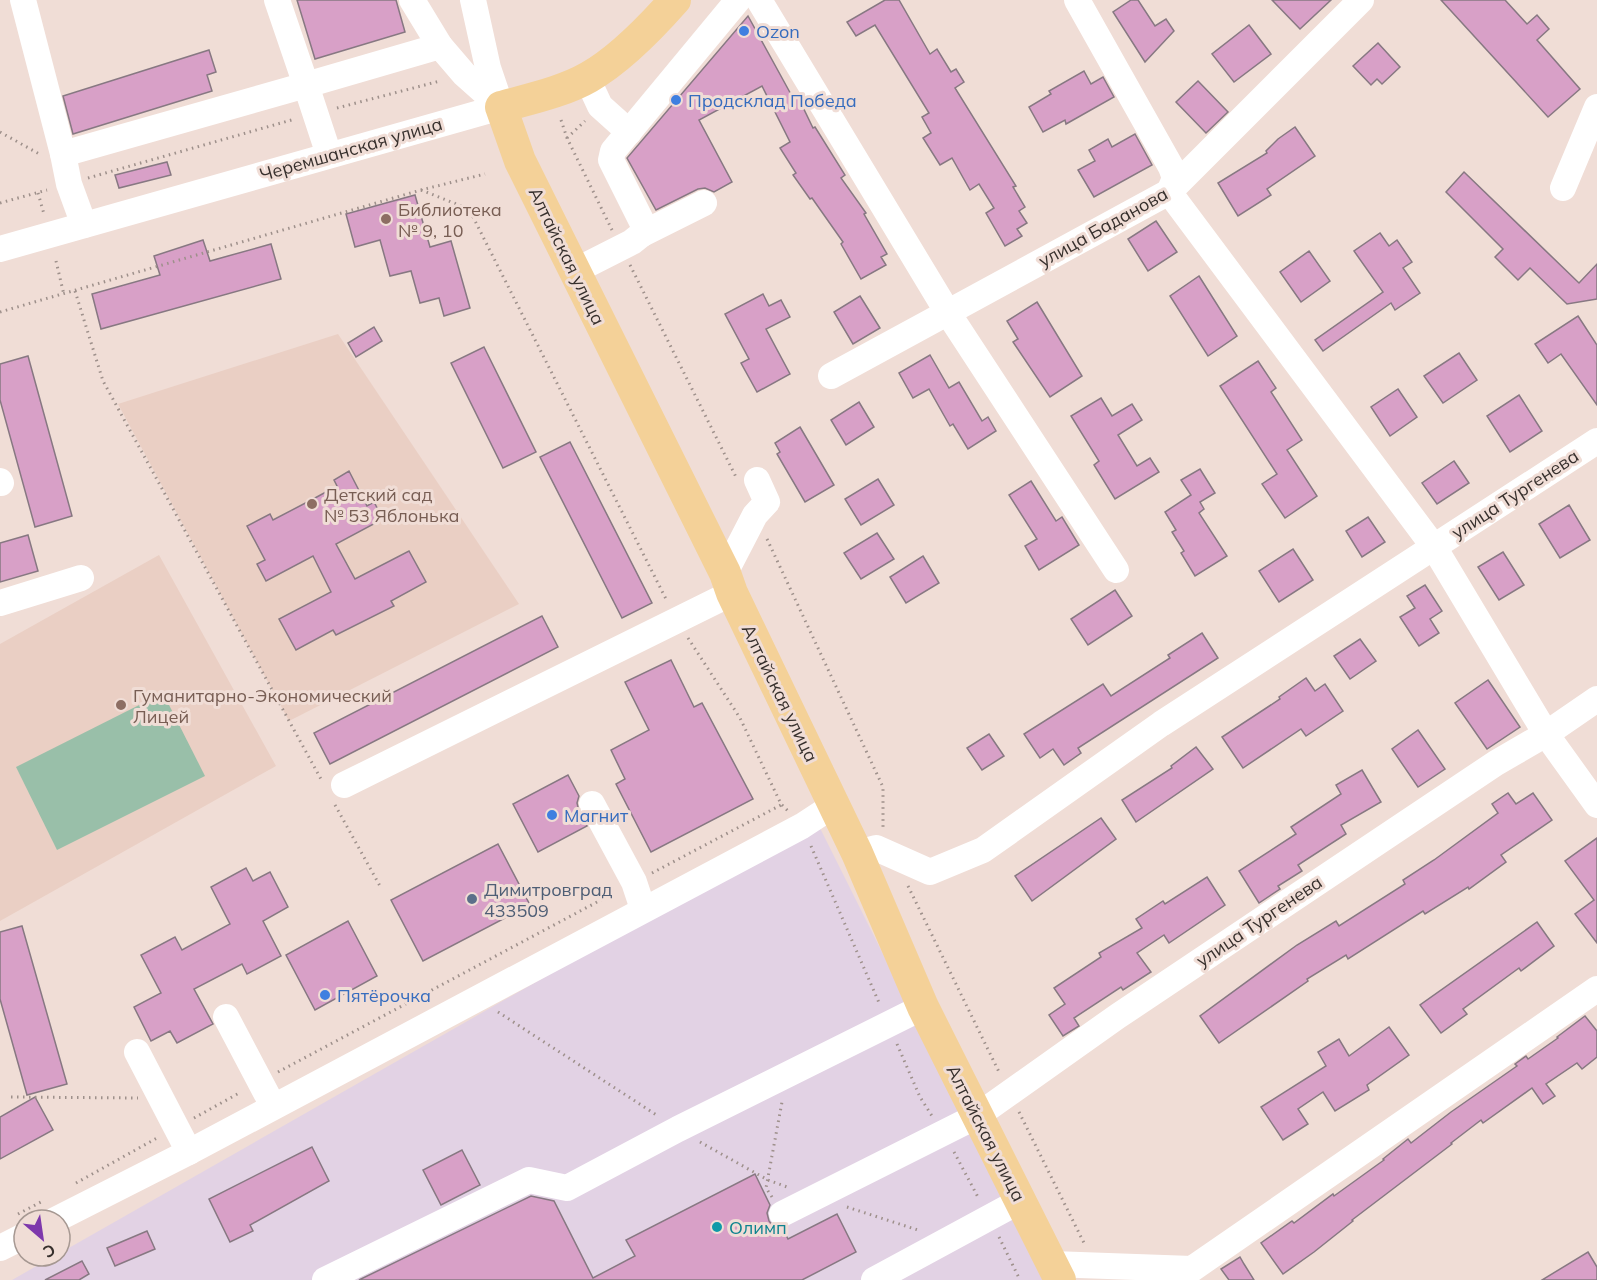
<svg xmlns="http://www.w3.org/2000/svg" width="1597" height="1280" font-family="Mulish,sans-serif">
<rect width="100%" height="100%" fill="#f0ddd6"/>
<path fill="#e2d2e4" d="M 817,822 L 1046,1280 L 12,1280 L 54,1256 L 60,1256 L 60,1253 Z"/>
<g fill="#eacfc4">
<path d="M 338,334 L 519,604 L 289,721 L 118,404 Z"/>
<path d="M 159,555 L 276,766 L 0,921 L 0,644 Z"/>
</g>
<path fill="#99bfa9" d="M 163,693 L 205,776 L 57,850 L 16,767 Z"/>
<g fill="#d8a0c7" stroke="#877882" stroke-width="1.5">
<path d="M 297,0 L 396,0 L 405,32 L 315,59 Z"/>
<path d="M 885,0 L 899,0 L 930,54 L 937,49 L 951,72 L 956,69 L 964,82 L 955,88 L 1016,186 L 1013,187 L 1025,207 L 1019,211 L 1027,223 L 1017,229 L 1022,236 L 1005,246 L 986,213 L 994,208 L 979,184 L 970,190 L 952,158 L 940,165 L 923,138 L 931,133 L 922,117 L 929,113 L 875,25 L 856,36 L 847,22 Z"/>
<path d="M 1131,0 L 1138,0 L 1155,26 L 1166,19 L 1174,31 L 1145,62 L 1113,12 Z"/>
<path d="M 1272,0 L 1331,0 L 1300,29 Z"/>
<path d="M 1441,0 L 1505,0 L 1527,24 L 1537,15 L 1549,29 L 1537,40 L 1580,89 L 1548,117 Z"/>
<path d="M 748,16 L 793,98 L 797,95 L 813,128 L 815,127 L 845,175 L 841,178 L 866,213 L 864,214 L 887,254 L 881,257 L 886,265 L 861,279 L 841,244 L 843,242 L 812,198 L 810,199 L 793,175 L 796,173 L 780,148 L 790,142 L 762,86 L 699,120 L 732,182 L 714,192 L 705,188 L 698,189 L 656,210 L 627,158 Z"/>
<path d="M 1249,25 L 1271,54 L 1234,82 L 1212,54 Z"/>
<path d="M 1378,43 L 1400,67 L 1382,84 L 1377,79 L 1371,85 L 1353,66 Z"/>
<path d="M 209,50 L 216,72 L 207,75 L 212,91 L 73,134 L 63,96 Z"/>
<path d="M 1084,71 L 1091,84 L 1103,77 L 1114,97 L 1066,124 L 1065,120 L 1043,132 L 1029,107 L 1051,94 L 1049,91 Z"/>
<path d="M 1198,81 L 1228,112 L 1206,133 L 1176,102 Z"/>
<path d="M 1295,127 L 1315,156 L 1267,189 L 1271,195 L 1238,216 L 1218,183 L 1267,153 L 1266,151 L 1278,139 Z"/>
<path d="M 1135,134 L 1152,165 L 1094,197 L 1078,170 L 1095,161 L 1089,150 L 1108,139 L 1112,147 Z"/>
<path d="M 167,162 L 171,175 L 119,188 L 115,175 Z"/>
<path d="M 1464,172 L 1579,283 L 1597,264 L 1597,299 L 1567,304 L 1530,268 L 1518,280 L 1495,257 L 1503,249 L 1446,192 Z"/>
<path d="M 415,195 L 430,247 L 451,241 L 470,308 L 444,316 L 439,298 L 420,303 L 411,271 L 390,276 L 380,240 L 355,247 L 346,214 Z"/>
<path d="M 1156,221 L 1177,252 L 1148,271 L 1128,239 Z"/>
<path d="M 1380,233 L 1389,246 L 1397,240 L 1412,262 L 1403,268 L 1420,293 L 1395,310 L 1391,303 L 1323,351 L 1315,340 L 1383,292 L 1354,251 Z"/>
<path d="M 203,240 L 210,261 L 271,244 L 281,279 L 101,329 L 92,294 L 160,275 L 154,256 Z"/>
<path d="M 1309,251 L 1330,281 L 1301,302 L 1280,272 Z"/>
<path d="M 1199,276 L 1237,336 L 1208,356 L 1170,296 Z"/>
<path d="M 763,294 L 769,306 L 781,300 L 790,317 L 766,329 L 790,374 L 757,392 L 741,363 L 749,359 L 725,314 Z"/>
<path d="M 860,296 L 880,328 L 853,344 L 834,312 Z"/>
<path d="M 1037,302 L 1082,376 L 1050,397 L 1013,342 L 1018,339 L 1007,321 Z"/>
<path d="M 1578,316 L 1597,345 L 1597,405 L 1561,354 L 1548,363 L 1535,344 Z"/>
<path d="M 374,327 L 382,341 L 356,357 L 348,343 Z"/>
<path d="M 484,347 L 536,452 L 503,468 L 451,363 Z"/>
<path d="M 1459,353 L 1477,380 L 1443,403 L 1424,376 Z"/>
<path d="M 930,355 L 949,388 L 959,382 L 982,421 L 988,417 L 996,431 L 968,449 L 953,424 L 950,426 L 929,389 L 913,398 L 899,373 Z"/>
<path d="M 28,356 L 72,516 L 35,527 L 0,400 L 0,364 Z"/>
<path d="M 1258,361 L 1276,388 L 1271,392 L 1302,440 L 1287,450 L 1317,496 L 1285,518 L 1262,484 L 1277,474 L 1220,386 Z"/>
<path d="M 1398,389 L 1417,417 L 1390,436 L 1371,407 Z"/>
<path d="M 1519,395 L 1542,431 L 1510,452 L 1487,416 Z"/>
<path d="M 1101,398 L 1112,416 L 1132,404 L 1142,420 L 1118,435 L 1137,466 L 1150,458 L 1159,472 L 1115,499 L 1094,465 L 1099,461 L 1071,416 Z"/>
<path d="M 859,402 L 874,427 L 846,445 L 831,420 Z"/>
<path d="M 800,427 L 834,485 L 805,502 L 777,454 L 780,452 L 775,443 Z"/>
<path d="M 570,442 L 652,603 L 622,618 L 540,457 Z"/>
<path d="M 1454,461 L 1469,483 L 1437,504 L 1422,483 Z"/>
<path d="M 1200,469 L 1215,493 L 1200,502 L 1204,509 L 1199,513 L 1227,556 L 1195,576 L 1181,553 L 1184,551 L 1172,532 L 1176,530 L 1165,512 L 1191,495 L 1181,480 Z"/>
<path d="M 349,471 L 367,506 L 374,502 L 383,519 L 336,544 L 355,579 L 409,551 L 426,582 L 391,601 L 394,606 L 336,635 L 333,630 L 296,650 L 279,619 L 331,592 L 313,556 L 266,581 L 257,564 L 265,560 L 247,526 L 270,514 L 273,520 L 315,498 L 337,486 L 334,480 Z"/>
<path d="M 878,479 L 894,505 L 861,525 L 845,499 Z"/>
<path d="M 1031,481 L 1056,521 L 1062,517 L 1079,545 L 1039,570 L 1025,546 L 1037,539 L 1009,495 Z"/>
<path d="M 1569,505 L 1590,540 L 1560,558 L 1539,524 Z"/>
<path d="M 1368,517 L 1385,542 L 1362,557 L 1346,531 Z"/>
<path d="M 877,533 L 894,559 L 861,579 L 844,553 Z"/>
<path d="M 28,535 L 38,571 L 0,582 L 0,543 Z"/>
<path d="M 1293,549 L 1313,580 L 1279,602 L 1259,571 Z"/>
<path d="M 1503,552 L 1524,585 L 1499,600 L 1478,567 Z"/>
<path d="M 923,556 L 939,583 L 906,603 L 890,577 Z"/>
<path d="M 1425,585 L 1442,611 L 1430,619 L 1439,633 L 1419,646 L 1400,617 L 1415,608 L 1407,596 Z"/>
<path d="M 1115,590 L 1132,616 L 1088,645 L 1071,619 Z"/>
<path d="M 542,616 L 558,647 L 330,764 L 314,733 Z"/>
<path d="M 1202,633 L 1218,658 L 1078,748 L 1081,753 L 1064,765 L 1053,749 L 1040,758 L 1024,734 L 1103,684 L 1111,696 L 1170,658 L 1168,655 Z"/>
<path d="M 1360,639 L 1376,661 L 1350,679 L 1334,656 Z"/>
<path d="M 671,660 L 694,707 L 702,703 L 753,799 L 651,852 L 616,784 L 625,779 L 611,750 L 649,730 L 625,682 Z"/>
<path d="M 1306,678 L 1315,691 L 1325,684 L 1343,711 L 1306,736 L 1301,729 L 1243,768 L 1222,737 L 1280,699 L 1279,697 Z"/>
<path d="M 1488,680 L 1520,727 L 1487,749 L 1455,703 Z"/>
<path d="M 1418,730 L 1445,769 L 1418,787 L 1392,749 Z"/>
<path d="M 989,734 L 1004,756 L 982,770 L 967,748 Z"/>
<path d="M 1196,747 L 1213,769 L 1136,822 L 1122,800 L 1172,768 L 1171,766 Z"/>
<path d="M 1362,770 L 1381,802 L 1341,825 L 1346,834 L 1298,865 L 1302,871 L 1278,886 L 1280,889 L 1259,903 L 1239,871 L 1296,834 L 1291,827 L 1341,794 L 1336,785 Z"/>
<path d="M 568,775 L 579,796 L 577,803 L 579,811 L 587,826 L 538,852 L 513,804 Z"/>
<path d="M 1508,793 L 1516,804 L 1533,793 L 1552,820 L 1501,855 L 1506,862 L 1469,889 L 1468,887 L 1425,914 L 1423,911 L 1348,959 L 1346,955 L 1307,979 L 1308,981 L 1219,1043 L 1200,1016 L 1297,945 L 1336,921 L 1339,926 L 1405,884 L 1403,880 L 1434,860 L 1498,813 L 1492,804 Z"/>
<path d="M 1101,818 L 1116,839 L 1032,901 L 1015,876 Z"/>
<path d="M 1597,838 L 1597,943 L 1575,914 L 1594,900 L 1565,861 Z"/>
<path d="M 498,844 L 530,905 L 423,961 L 391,900 Z"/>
<path d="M 246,868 L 253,881 L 270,872 L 288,907 L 263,921 L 281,956 L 247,974 L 242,964 L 194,989 L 213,1024 L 177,1043 L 170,1031 L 151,1041 L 134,1007 L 161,993 L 141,955 L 175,937 L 182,950 L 230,924 L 211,887 Z"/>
<path d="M 1207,877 L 1225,905 L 1169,943 L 1164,935 L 1137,953 L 1151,972 L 1123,990 L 1121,987 L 1074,1018 L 1079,1026 L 1063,1036 L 1049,1015 L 1065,1004 L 1054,988 L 1101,957 L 1099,953 L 1142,928 L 1136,919 L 1163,901 L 1165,904 Z"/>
<path d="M 348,921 L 377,976 L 315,1010 L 286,955 Z"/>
<path d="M 1537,922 L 1554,946 L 1521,971 L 1519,968 L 1463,1009 L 1467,1014 L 1441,1033 L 1420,1005 Z"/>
<path d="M 22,926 L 67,1084 L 27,1095 L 0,999 L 0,932 Z"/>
<path d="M 1585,1016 L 1597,1031 L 1597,1057 L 1582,1069 L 1577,1063 L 1546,1084 L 1555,1096 L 1543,1104 L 1532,1088 L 1483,1123 L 1481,1120 L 1451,1143 L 1452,1144 L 1352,1220 L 1353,1221 L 1314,1252 L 1283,1274 L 1261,1243 L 1292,1221 L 1294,1223 L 1333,1194 L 1334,1196 L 1384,1160 L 1383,1159 L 1408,1139 L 1411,1143 L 1451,1112 L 1517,1066 L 1515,1064 L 1526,1056 L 1528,1059 L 1558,1038 L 1557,1037 Z"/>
<path d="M 1389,1027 L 1409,1055 L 1367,1085 L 1369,1090 L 1335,1111 L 1323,1092 L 1298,1109 L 1308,1124 L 1283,1140 L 1261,1107 L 1326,1066 L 1318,1052 L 1339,1039 L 1349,1056 Z"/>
<path d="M 35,1097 L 53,1130 L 0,1159 L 0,1117 Z"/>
<path d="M 312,1147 L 329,1181 L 250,1225 L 253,1231 L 230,1242 L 209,1199 Z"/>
<path d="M 462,1150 L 480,1185 L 441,1205 L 423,1170 Z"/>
<path d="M 755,1174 L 770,1205 L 767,1213 L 769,1221 L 774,1227 L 783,1229 L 788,1239 L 837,1214 L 856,1252 L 802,1280 L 359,1280 L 531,1196 L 554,1201 L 593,1278 L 635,1256 L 626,1240 Z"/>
<path d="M 147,1231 L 155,1249 L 115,1266 L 107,1248 Z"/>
<path d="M 1588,1252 L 1597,1267 L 1597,1280 L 1542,1280 Z"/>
<path d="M 1240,1257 L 1244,1264 L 1254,1280 L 1229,1280 L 1221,1269 Z"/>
<path d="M 82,1261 L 89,1274 L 79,1280 L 45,1280 Z"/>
</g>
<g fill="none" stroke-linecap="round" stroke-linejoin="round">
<g stroke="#9e908b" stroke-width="3" stroke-dasharray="1.5 4.5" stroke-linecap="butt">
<path d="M 337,108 L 440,81"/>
<path d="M 561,120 L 567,138 L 612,230"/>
<path d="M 0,132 L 41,155"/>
<path d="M 567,138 L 585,121"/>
<path d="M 88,178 L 295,119"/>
<path d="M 421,190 L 469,209 L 667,601"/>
<path d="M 38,193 L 44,214"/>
<path d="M 0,203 L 47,190"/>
<path d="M 56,261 L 64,295"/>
<path d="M 630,265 L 736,477"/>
<path d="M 75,291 L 103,381 L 322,781"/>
<path d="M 0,312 L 421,190 L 485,174"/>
<path d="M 767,539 L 883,787 L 883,828"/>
<path d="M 688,638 L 740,718 L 781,804 L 788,811"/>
<path d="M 335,805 L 380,886"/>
<path d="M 811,846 L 880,1005"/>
<path d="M 652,873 L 781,805"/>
<path d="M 908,886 L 1000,1074"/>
<path d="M 498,1012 L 658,1116"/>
<path d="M 897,1044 L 920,1097 L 932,1116"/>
<path d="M 278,1072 L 614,893"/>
<path d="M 11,1097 L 138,1098"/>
<path d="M 1019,1112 L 1084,1243"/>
<path d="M 194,1118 L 241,1092"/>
<path d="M 700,1142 L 768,1180 L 787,1187"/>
<path d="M 954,1152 L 979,1199"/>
<path d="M 76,1183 L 157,1138"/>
<path d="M 772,1197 L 766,1188 L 782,1102"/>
<path d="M 847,1207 L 921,1231"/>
<path d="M 18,1214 L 41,1202"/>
<path d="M 999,1237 L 1020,1280"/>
</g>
<g stroke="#fff" stroke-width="26">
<path d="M 23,0 L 63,154 L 69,184 L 84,225"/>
<path d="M 277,0 L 306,85 L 440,46 L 464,74 L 501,107"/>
<path d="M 412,0 L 440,46"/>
<path d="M 473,0 L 488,68 L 501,106"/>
<path d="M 759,0 L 948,313 L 1116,570"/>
<path d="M 1077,0 L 1171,167 L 1175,178 L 1169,192 L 1434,547 L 1546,734 L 1597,805"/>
<path d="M 587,78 L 600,106 L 629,132"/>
<path d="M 63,154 L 306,85 L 329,155"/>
<path d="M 1563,188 L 1597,107"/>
<path d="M 642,234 L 704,203"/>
<path d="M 0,249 L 501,107"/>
<path d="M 575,271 L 632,242 L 642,234 L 644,226 L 611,160 L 613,151 L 738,0"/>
<path d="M 831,376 L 1169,192 L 1361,0"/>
<path d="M 0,481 L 1,483"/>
<path d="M 725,573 L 755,515 L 767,502 L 757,480"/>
<path d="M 0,603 L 81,578"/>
<path d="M 344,785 L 732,593"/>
<path d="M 592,804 L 634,882 L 643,909"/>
<path d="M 857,853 L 876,848 L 930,872 L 983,850 L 1161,724 L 1597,441"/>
<path d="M 226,1017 L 273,1106"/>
<path d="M 137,1052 L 189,1152"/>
<path d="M 782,1214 L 977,1116 L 1118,1016 L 1496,763 L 1546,734 L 1597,699"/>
<path d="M 55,1220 L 189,1152 L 802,826 L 834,805"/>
<path d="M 0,1248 L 24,1236"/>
<path d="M 1052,1264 L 1192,1269 L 1597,989"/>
<path d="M 325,1280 L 529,1180 L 567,1188 L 678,1129 L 923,1007"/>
<path d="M 874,1280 L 1020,1201"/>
</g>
<path stroke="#f4d198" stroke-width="32" d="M 675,0 C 652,26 619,60 589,77 C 563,92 529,99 501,107 L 520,161 L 725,573 L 732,593 L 857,853 L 923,1007 L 1060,1280"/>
</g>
<g fill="#3f7fe0" stroke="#f0ddd6" stroke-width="2">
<circle cx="744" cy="31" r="6"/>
<circle cx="676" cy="100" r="6"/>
<circle cx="552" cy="815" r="6"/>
<circle cx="325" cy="995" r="6"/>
</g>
<g fill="#8d6e63" stroke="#f0ddd6" stroke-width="2">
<circle cx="386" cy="219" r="6"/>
<circle cx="312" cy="504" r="6"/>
<circle cx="121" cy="705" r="6"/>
</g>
<circle fill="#5c6f8a" stroke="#f0ddd6" stroke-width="2" cx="472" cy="899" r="6"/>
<circle fill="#0f9aa8" stroke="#f0ddd6" stroke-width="2" cx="717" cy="1227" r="6"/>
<g text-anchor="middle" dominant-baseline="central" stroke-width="6" stroke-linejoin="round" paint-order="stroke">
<g font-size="18" fill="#366cbe" stroke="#f0ddd6" text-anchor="start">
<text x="756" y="31">Ozon</text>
<text x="688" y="100">Продсклад Победа</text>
<text x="564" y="815">Магнит</text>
<text x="337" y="995">Пятёрочка</text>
</g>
<g font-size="18" fill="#37302d" stroke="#f0ddd6">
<text transform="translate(351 149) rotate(-16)">Черемшанская улица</text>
<text transform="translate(1103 227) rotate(-29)">улица Баданова</text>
<text transform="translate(567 256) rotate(64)">Алтайская улица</text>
<text transform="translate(1515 494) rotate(-33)">улица Тургенева</text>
<text transform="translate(780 693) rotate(64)">Алтайская улица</text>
<text transform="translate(1259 921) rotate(-34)">улица Тургенева</text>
<text transform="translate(986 1133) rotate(63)">Алтайская улица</text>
</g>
<g font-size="18" fill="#785e54" stroke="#f0ddd6" text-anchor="start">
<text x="398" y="209">Библиотека<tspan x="398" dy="21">№ 9, 10</tspan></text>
<text x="324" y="494">Детский сад<tspan x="324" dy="21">№ 53 Яблонька</tspan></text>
<text x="133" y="695">Гуманитарно-Экономический<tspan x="133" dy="21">Лицей</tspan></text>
</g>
<g font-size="18" fill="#4e5e75" stroke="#f0ddd6" text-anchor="start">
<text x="484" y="889">Димитровград<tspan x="484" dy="21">433509</tspan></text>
</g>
<g font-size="18" fill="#0d838f" stroke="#f0ddd6" text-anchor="start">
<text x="729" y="1227">Олимп</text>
</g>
</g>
<g transform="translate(42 1238) rotate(151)"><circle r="28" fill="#f0ddd6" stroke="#a69892" stroke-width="1.5"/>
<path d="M0-4.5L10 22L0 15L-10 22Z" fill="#7e38ac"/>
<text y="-9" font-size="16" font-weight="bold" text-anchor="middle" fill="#37302d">С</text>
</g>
</svg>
